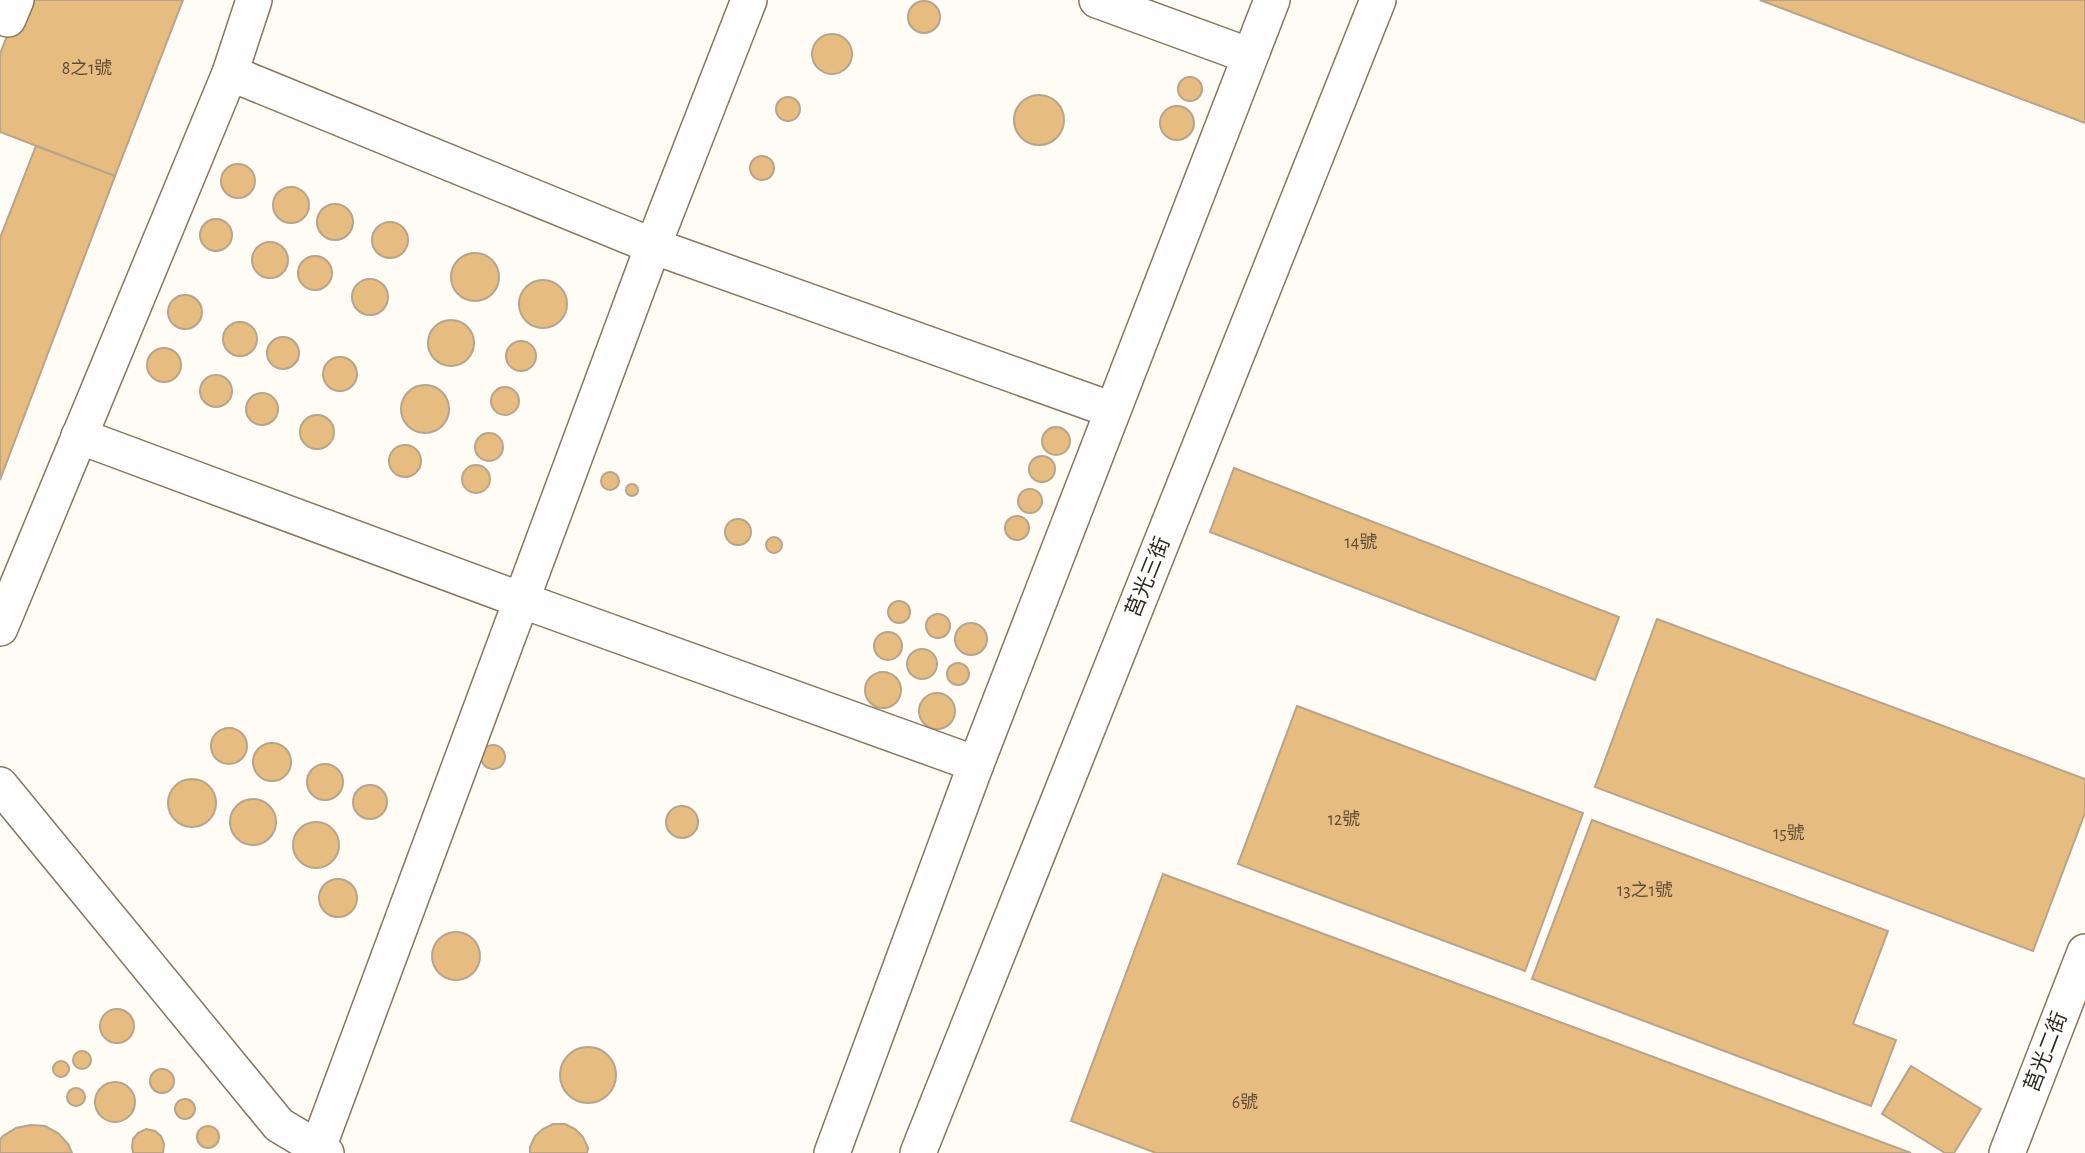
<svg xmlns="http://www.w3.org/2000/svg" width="2085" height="1153" font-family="'Alegreya Sans','Noto Sans TC',sans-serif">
<rect width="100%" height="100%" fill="#fffbf5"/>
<g fill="#e6bc80" stroke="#b7a48a" stroke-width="2">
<path d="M 21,0 L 183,0 L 115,176 L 0,132 L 0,54 Z"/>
<path d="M 1760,0 L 2085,0 L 2085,123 Z"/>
<circle cx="924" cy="17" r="16"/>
<circle cx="832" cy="54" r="20"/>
<circle cx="1190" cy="89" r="12"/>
<circle cx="1039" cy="120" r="25"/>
<circle cx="788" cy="109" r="12"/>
<circle cx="1177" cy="123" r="17"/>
<path d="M 36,146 L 115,176 L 0,480 L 0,238 Z"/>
<circle cx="762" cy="168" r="12"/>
<circle cx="238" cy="181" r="17"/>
<circle cx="291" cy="205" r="18"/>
<circle cx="335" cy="222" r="18"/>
<circle cx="216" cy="235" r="16"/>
<circle cx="390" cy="240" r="18"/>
<circle cx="270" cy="260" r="18"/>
<circle cx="475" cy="277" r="24"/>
<circle cx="315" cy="273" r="17"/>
<circle cx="370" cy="297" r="18"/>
<circle cx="543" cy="304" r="24"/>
<circle cx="185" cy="312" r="17"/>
<circle cx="451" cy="343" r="23"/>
<circle cx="240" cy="339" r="17"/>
<circle cx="283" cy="353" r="16"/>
<circle cx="521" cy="356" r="15"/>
<circle cx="164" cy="365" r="17"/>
<circle cx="340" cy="374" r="17"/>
<circle cx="216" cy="391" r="16"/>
<circle cx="425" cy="409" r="24"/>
<circle cx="505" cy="401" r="14"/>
<circle cx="262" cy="409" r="16"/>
<circle cx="317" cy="432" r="17"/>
<circle cx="1056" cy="441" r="14"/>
<circle cx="489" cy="447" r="14"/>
<circle cx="405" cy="461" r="16"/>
<circle cx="1042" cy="469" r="13"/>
<circle cx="476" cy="479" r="14"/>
<path d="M 1234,468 L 1619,617 L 1595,680 L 1210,532 Z"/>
<circle cx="610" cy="481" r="9"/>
<circle cx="632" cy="490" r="6"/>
<circle cx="1030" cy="501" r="12"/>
<circle cx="1017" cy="528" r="12"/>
<circle cx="738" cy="532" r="13"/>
<circle cx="774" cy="545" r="8"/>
<circle cx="899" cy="612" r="11"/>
<circle cx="938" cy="626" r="12"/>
<path d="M 1657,619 L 2085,779 L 2085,813 L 2033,951 L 1595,787 Z"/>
<circle cx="971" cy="639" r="16"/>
<circle cx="888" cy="646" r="14"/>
<circle cx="922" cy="664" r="15"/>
<circle cx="958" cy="674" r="11"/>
<circle cx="883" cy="690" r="18"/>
<circle cx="937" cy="711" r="18"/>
<path d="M 1297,706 L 1583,813 L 1525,971 L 1238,864 Z"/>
<circle cx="229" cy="746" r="18"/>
<circle cx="272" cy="762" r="19"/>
<circle cx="493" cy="757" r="12"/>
<circle cx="325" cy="782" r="18"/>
<circle cx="192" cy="803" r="24"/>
<circle cx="370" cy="802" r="17"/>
<circle cx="253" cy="822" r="23"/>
<circle cx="682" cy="822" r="16"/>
<path d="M 1592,820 L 1888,931 L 1853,1024 L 1896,1040 L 1871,1106 L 1532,979 Z"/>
<circle cx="316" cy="845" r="23"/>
<path d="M 1163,874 L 1911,1153 L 1156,1153 L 1071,1121 Z"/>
<circle cx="338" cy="898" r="19"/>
<circle cx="456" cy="956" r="24"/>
<circle cx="117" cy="1026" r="17"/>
<circle cx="588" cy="1075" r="28"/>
<circle cx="82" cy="1060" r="9"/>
<circle cx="61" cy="1069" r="8"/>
<path d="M 1911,1066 L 1981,1109 L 1954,1153 L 1945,1153 L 1882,1114 Z"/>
<circle cx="162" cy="1081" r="12"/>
<circle cx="115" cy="1102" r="20"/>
<circle cx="76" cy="1097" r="9"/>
<circle cx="185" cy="1109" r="10"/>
<path d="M 553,1124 L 565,1124 L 575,1129 L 583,1137 L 588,1148 L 587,1153 L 530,1153 L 530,1147 L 535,1136 L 543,1129 Z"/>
<path d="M 31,1125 L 45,1126 L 58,1133 L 68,1144 L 72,1153 L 0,1153 L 0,1140 L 3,1136 L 16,1128 Z"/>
<circle cx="208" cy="1137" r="11"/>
<path d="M 146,1129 L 155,1131 L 161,1136 L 164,1144 L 163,1153 L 133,1153 L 132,1147 L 133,1139 L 138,1133 Z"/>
</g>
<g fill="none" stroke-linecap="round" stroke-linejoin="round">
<defs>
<g id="minor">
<path d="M 1097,0 L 1250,56"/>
<path d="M 8,19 L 16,0"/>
<path d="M 230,73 L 653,246 L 1112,410"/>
<path d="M 79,436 L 521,600 L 976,764"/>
<path d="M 0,628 L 230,73 L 254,0"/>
<path d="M 0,785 L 279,1125 L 326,1153"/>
<path d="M 316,1153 L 653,246 L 749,0"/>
<path d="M 832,1153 L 976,764 L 1272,0"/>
<path d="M 918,1153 L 1378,0"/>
<path d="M 2007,1153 L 2085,952"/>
</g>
</defs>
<use href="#minor" stroke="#88765e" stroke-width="38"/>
<use href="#minor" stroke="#fff" stroke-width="35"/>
</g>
<g text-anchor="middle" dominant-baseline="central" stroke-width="7" stroke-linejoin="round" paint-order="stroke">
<g font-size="18" fill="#5e4e38">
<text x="87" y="69">8之1號</text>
<text x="1361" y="543">14號</text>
<text x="1344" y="820">12號</text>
<text x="1789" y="834">15號</text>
<text x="1645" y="891">13之1號</text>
<text x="1245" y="1103">6號</text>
</g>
<g font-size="21" fill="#312a20" stroke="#fff">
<text transform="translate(1148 577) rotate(-68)">莒光三街</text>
<text transform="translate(2046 1052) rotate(-69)">莒光二街</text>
</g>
</g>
</svg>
